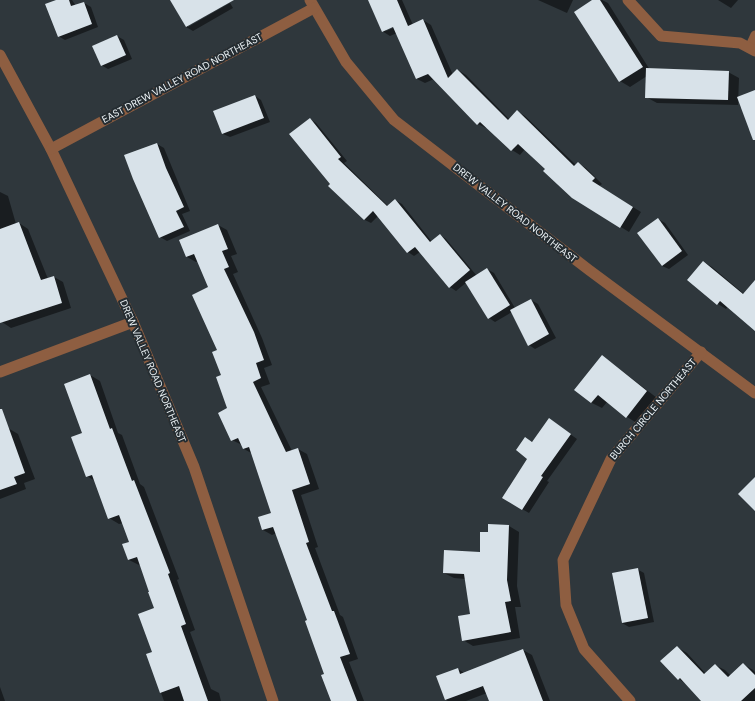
<svg xmlns="http://www.w3.org/2000/svg" width="755" height="701" font-family="'DM Sans',sans-serif">
<rect width="100%" height="100%" fill="#2f373c"/>
<g fill="#0007" fill-rule="evenodd">
<path d="M 59,0 L 72,0 L 76,6 L 84,3 L 91,7 L 98,27 L 65,40 L 58,36 Z"/>
<path d="M 180,0 L 229,0 L 188,25 L 188,27 L 230,3 L 233,8 L 193,31 L 186,27 Z"/>
<path d="M 369,0 L 402,0 L 413,25 L 423,20 L 431,25 L 453,75 L 458,70 L 466,75 L 510,120 L 517,111 L 525,116 L 576,165 L 578,163 L 586,168 L 602,184 L 599,186 L 641,212 L 629,232 L 572,197 L 546,169 L 525,149 L 520,155 L 512,150 L 487,127 L 486,128 L 478,124 L 434,79 L 425,83 L 417,79 L 397,33 L 390,36 L 382,31 ZM 397,24 L 398,26 L 386,31 L 386,29 Z"/>
<path d="M 538,0 L 573,0 L 567,13 Z"/>
<path d="M 594,0 L 602,0 L 608,3 L 650,70 L 728,72 L 739,78 L 738,105 L 657,103 L 646,97 L 647,76 L 630,87 L 620,81 Z"/>
<path d="M 718,0 L 738,0 L 731,8 Z"/>
<path d="M 117,36 L 124,40 L 132,59 L 108,69 L 101,65 Z"/>
<path d="M 255,96 L 261,100 L 270,122 L 230,137 L 223,134 Z"/>
<path d="M 310,119 L 316,123 L 347,161 L 344,163 L 388,206 L 395,200 L 402,204 L 432,242 L 440,235 L 446,239 L 477,276 L 487,269 L 494,273 L 515,308 L 531,300 L 538,304 L 556,338 L 535,349 L 529,345 L 512,312 L 495,322 L 489,318 L 467,282 L 456,291 L 450,287 L 420,252 L 414,256 L 408,252 L 378,216 L 371,223 L 365,220 L 329,186 L 331,184 Z"/>
<path d="M 157,144 L 164,148 L 190,211 L 182,214 L 190,231 L 167,241 L 160,237 Z"/>
<path d="M 0,192 L 8,196 L 16,224 L 19,223 L 28,229 L 48,279 L 54,277 L 63,282 L 71,308 L 11,328 L 2,322 L 0,317 Z"/>
<path d="M 658,219 L 665,223 L 688,255 L 669,269 L 662,266 Z"/>
<path d="M 218,225 L 227,230 L 237,254 L 231,256 L 238,272 L 233,274 L 262,338 L 272,365 L 264,368 L 270,384 L 261,387 L 292,451 L 298,449 L 307,454 L 319,489 L 301,495 L 318,547 L 315,548 L 340,615 L 343,617 L 358,659 L 349,662 L 364,701 L 332,701 L 325,674 L 308,621 L 277,533 L 272,535 L 263,530 L 273,513 L 253,454 L 244,449 L 242,445 L 232,440 L 229,409 L 222,376 L 209,288 L 198,261 L 196,262 L 187,257 L 180,241 Z"/>
<path d="M 704,262 L 712,267 L 744,294 L 755,292 L 755,330 L 728,306 L 726,309 L 718,304 Z"/>
<path d="M 602,357 L 612,363 L 657,398 L 637,423 L 627,417 L 607,402 L 602,408 L 592,403 L 576,390 Z"/>
<path d="M 90,375 L 100,381 L 118,433 L 122,435 L 140,484 L 144,487 L 179,579 L 177,580 L 195,630 L 190,632 L 211,689 L 219,693 L 221,701 L 164,701 L 147,655 L 153,653 L 155,609 L 141,565 L 139,565 L 129,560 L 130,542 L 123,523 L 119,524 L 109,518 L 95,481 L 87,476 L 83,434 Z"/>
<path d="M 549,419 L 577,439 L 547,481 L 549,482 L 529,513 L 522,509 L 528,458 L 526,438 L 532,442 Z"/>
<path d="M 8,428 L 18,434 L 35,479 L 24,483 L 26,489 L 0,499 L 0,431 Z"/>
<path d="M 509,526 L 519,532 L 517,586 L 521,607 L 515,607 L 520,638 L 473,646 L 463,640 L 472,614 L 465,579 L 454,578 L 444,573 L 480,553 L 489,533 Z"/>
<path d="M 637,569 L 644,573 L 654,622 L 629,627 L 622,623 Z"/>
<path d="M 677,647 L 687,653 L 706,674 L 715,665 L 725,670 L 731,676 L 743,664 L 753,670 L 755,672 L 755,701 L 703,701 L 686,684 L 679,679 Z"/>
<path d="M 523,650 L 532,655 L 550,701 L 490,701 L 487,693 L 466,701 L 448,701 L 446,700 L 438,677 L 458,669 L 464,673 Z"/>
<path d="M 0,687 L 5,701 L 0,701 Z"/>
</g>
<g fill="#d8e2e9">
<path d="M 56,0 L 69,0 L 71,6 L 84,2 L 92,24 L 58,37 L 45,4 Z"/>
<path d="M 170,0 L 234,0 L 186,27 Z"/>
<path d="M 368,0 L 397,0 L 408,26 L 423,19 L 448,78 L 457,69 L 508,120 L 517,110 L 574,166 L 578,162 L 595,178 L 592,181 L 633,207 L 620,228 L 572,198 L 543,171 L 545,169 L 518,144 L 511,151 L 480,122 L 477,125 L 428,74 L 416,79 L 393,27 L 382,32 Z"/>
<path d="M 592,0 L 600,0 L 643,67 L 619,82 L 574,12 Z"/>
<path d="M 117,35 L 126,55 L 101,66 L 92,46 Z"/>
<path d="M 646,68 L 729,71 L 728,100 L 645,98 Z"/>
<path d="M 755,90 L 755,140 L 753,140 L 737,97 Z"/>
<path d="M 255,95 L 264,118 L 222,134 L 213,111 Z"/>
<path d="M 310,118 L 341,157 L 338,159 L 387,206 L 395,199 L 430,242 L 440,234 L 470,270 L 449,288 L 415,247 L 407,253 L 373,211 L 364,220 L 328,186 L 330,184 L 289,134 Z"/>
<path d="M 157,143 L 166,168 L 184,207 L 176,211 L 184,227 L 159,238 L 133,179 L 124,155 Z"/>
<path d="M 658,218 L 682,251 L 662,266 L 637,233 Z"/>
<path d="M 19,222 L 41,280 L 54,276 L 62,303 L 0,323 L 0,229 Z"/>
<path d="M 218,224 L 228,249 L 222,251 L 229,267 L 224,269 L 254,332 L 264,360 L 256,363 L 261,378 L 253,382 L 286,452 L 298,448 L 310,484 L 292,490 L 309,542 L 306,543 L 332,611 L 334,611 L 350,654 L 340,657 L 357,701 L 331,701 L 321,675 L 324,674 L 305,621 L 307,620 L 273,527 L 262,530 L 258,517 L 271,513 L 249,447 L 243,449 L 238,438 L 231,441 L 218,413 L 227,408 L 216,377 L 221,375 L 212,352 L 217,350 L 192,295 L 208,287 L 194,254 L 186,257 L 179,240 Z"/>
<path d="M 703,261 L 743,294 L 755,280 L 755,331 L 720,301 L 717,305 L 687,280 Z"/>
<path d="M 487,268 L 510,305 L 488,319 L 465,282 Z"/>
<path d="M 531,299 L 549,334 L 528,346 L 510,310 Z"/>
<path d="M 602,355 L 647,391 L 626,418 L 598,395 L 591,403 L 574,390 Z"/>
<path d="M 90,374 L 110,429 L 112,428 L 132,481 L 134,480 L 170,573 L 168,574 L 186,624 L 181,626 L 208,701 L 184,701 L 179,686 L 160,693 L 146,654 L 152,652 L 138,614 L 154,608 L 148,592 L 149,592 L 137,557 L 128,560 L 122,544 L 129,542 L 119,515 L 108,519 L 92,475 L 86,477 L 71,437 L 82,433 L 64,384 Z"/>
<path d="M 0,409 L 2,409 L 25,473 L 14,477 L 17,484 L 0,490 Z"/>
<path d="M 549,418 L 571,434 L 541,476 L 543,477 L 522,510 L 502,498 L 527,459 L 516,450 L 525,437 L 532,442 Z"/>
<path d="M 755,477 L 755,511 L 738,494 Z"/>
<path d="M 488,524 L 509,525 L 507,580 L 511,601 L 505,602 L 511,632 L 462,641 L 458,616 L 470,614 L 464,574 L 443,573 L 444,550 L 480,552 L 480,532 L 488,532 Z"/>
<path d="M 638,568 L 648,618 L 622,623 L 612,573 Z"/>
<path d="M 677,646 L 704,674 L 715,664 L 728,677 L 743,663 L 755,675 L 755,688 L 741,701 L 701,701 L 680,678 L 678,680 L 660,661 Z"/>
<path d="M 523,649 L 543,701 L 489,701 L 483,686 L 445,700 L 436,676 L 458,668 L 460,674 Z"/>
</g>
<g fill="none" stroke-linecap="round" stroke-linejoin="round">
<path stroke="#8e5e41" stroke-width="9" d="M 749,48 L 755,35"/>
<g stroke="#8e5e41" stroke-width="11">
<path d="M 310,0 L 346,62 L 394,120 L 589,270 L 755,393"/>
<path d="M 628,0 L 661,36 L 740,43 L 755,51"/>
<path d="M 0,55 L 51,149 L 133,322 L 194,467 L 273,701"/>
<path d="M 51,149 L 314,8"/>
<path d="M 0,372 L 133,322"/>
<path d="M 630,701 L 584,649 L 566,605 L 563,560 L 611,459 L 701,352"/>
</g>
</g>
<g text-anchor="middle" dominant-baseline="central" stroke-width="4" stroke-linejoin="round" paint-order="stroke">
<g font-size="10" fill="#eff5f8" stroke="#252d32">
<text transform="translate(182 78) rotate(-28)">EAST DREW VALLEY ROAD NORTHEAST</text>
<text transform="translate(515 213) rotate(38)">DREW VALLEY ROAD NORTHEAST</text>
<text transform="translate(153 371) rotate(67)">DREW VALLEY ROAD NORTHEAST</text>
<text transform="translate(653 409) rotate(-50)">BURCH CIRCLE NORTHEAST</text>
</g>
</g>
</svg>
